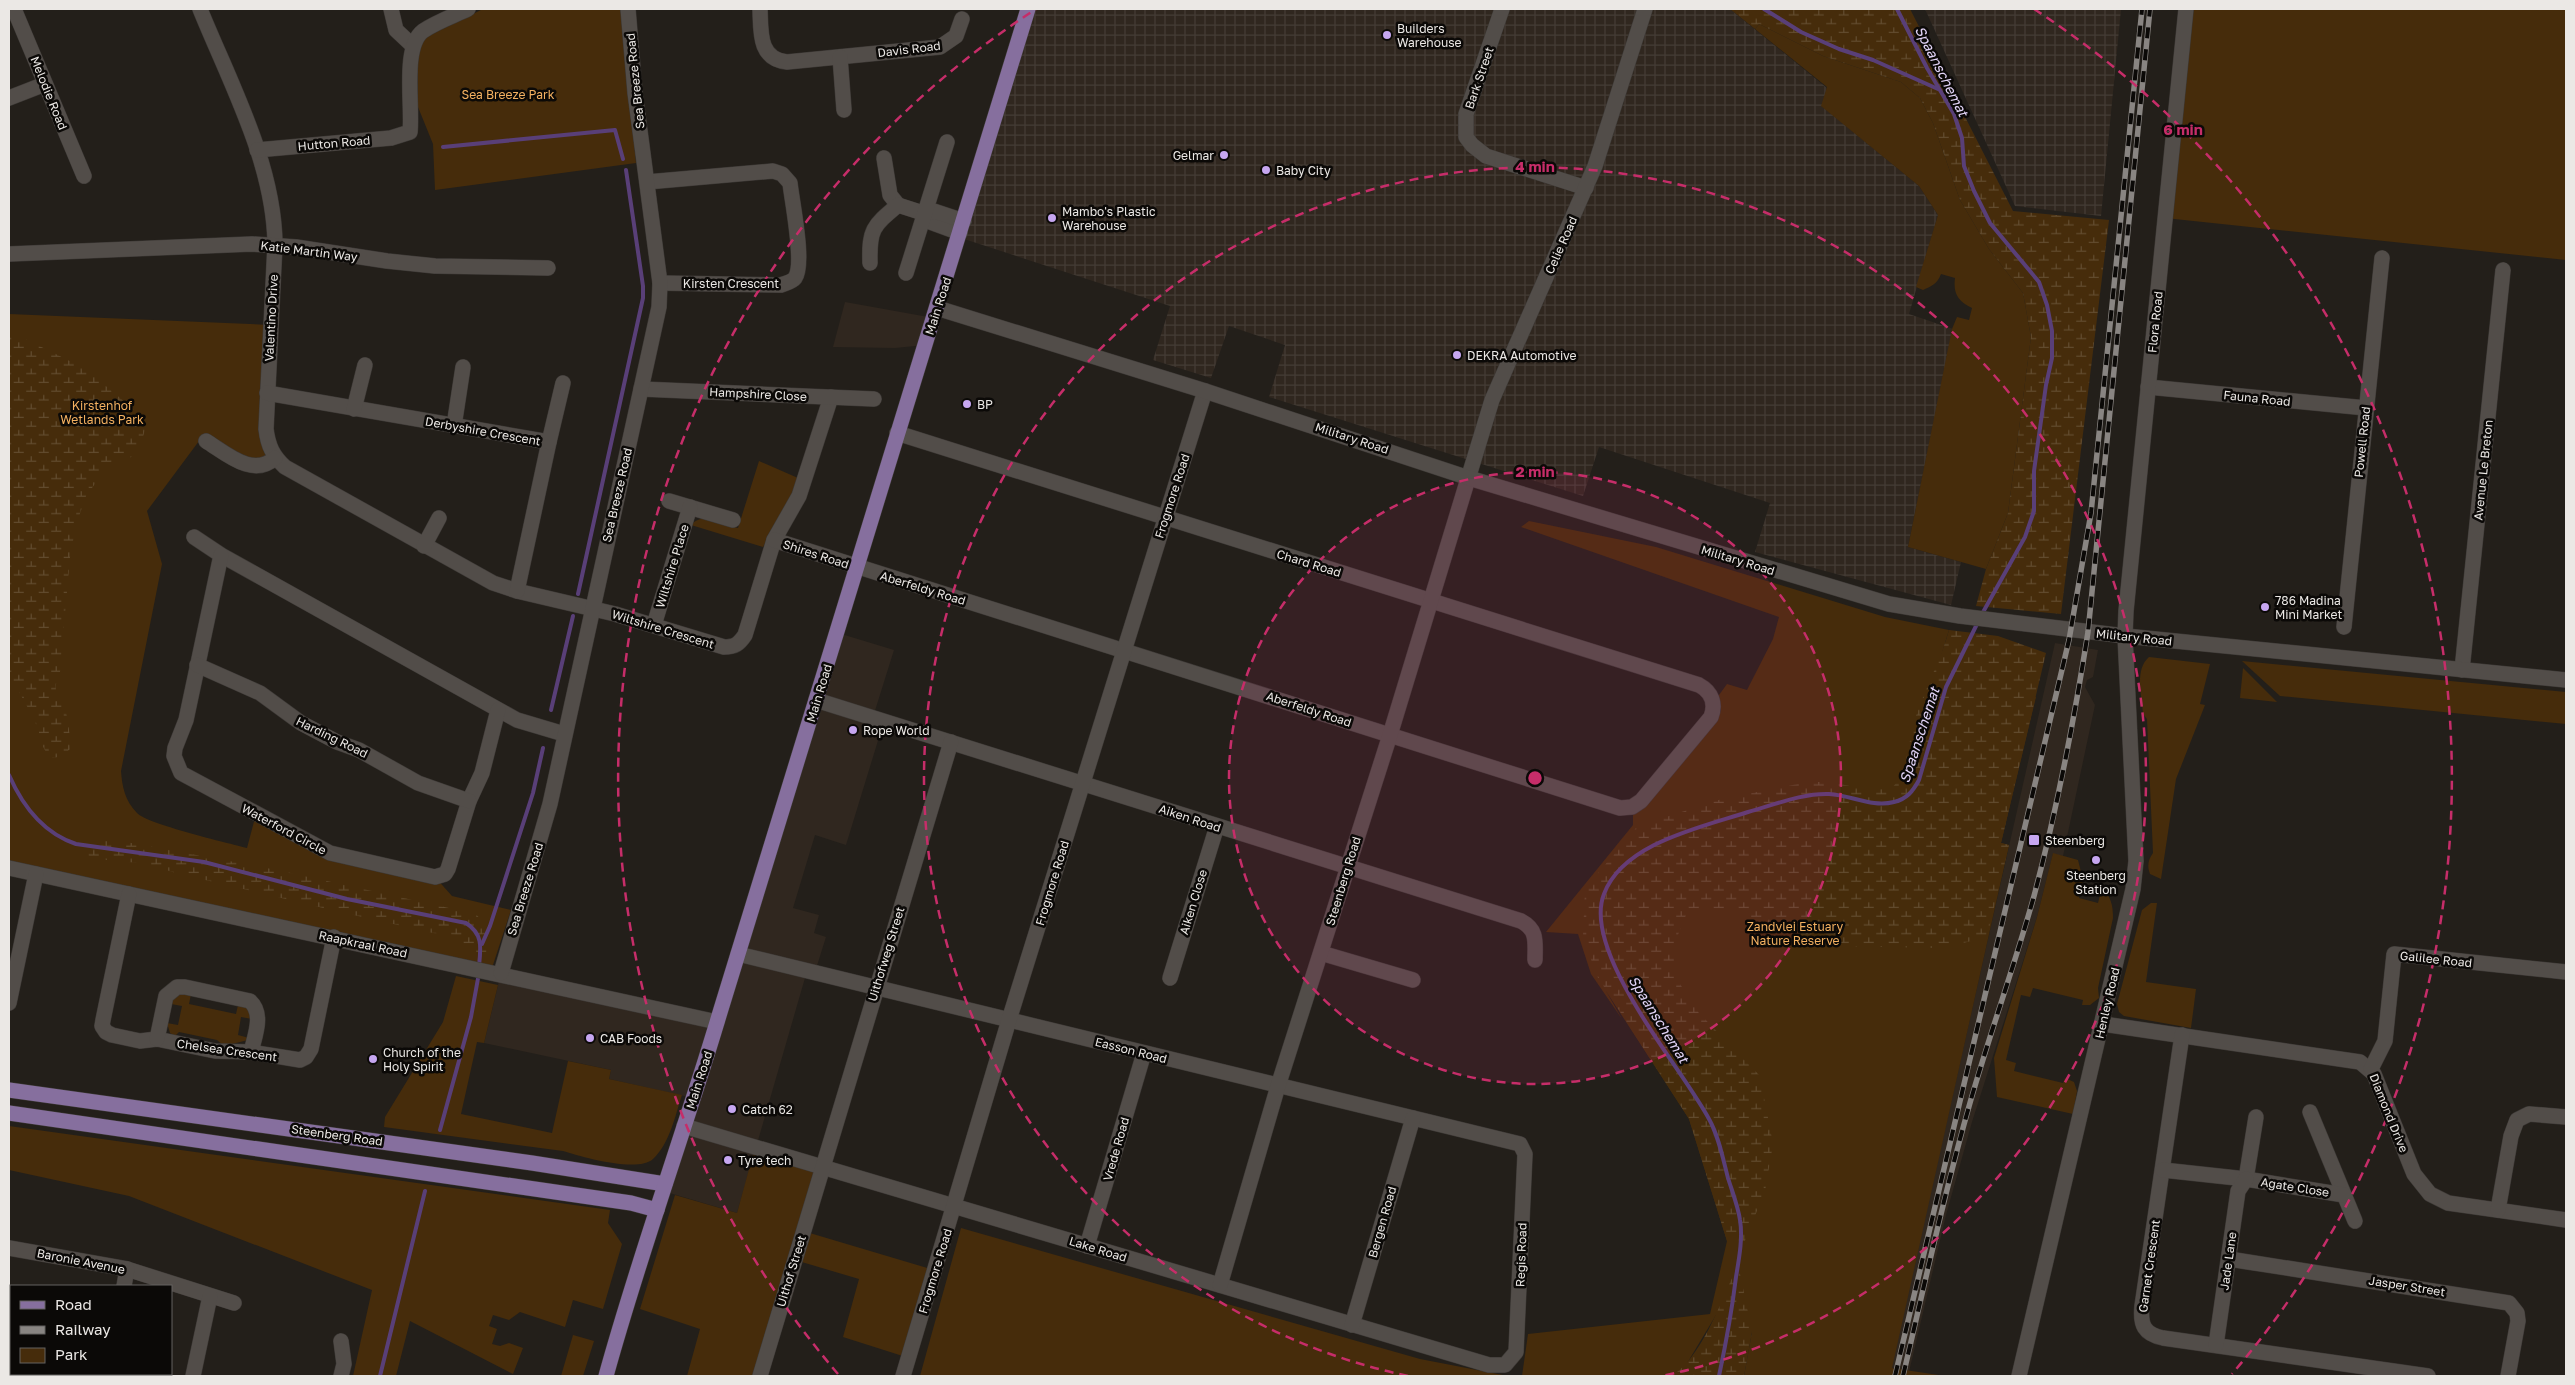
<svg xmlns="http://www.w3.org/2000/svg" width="2575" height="1385" font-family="'Golos Text',sans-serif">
<defs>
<pattern id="industrial-grid" width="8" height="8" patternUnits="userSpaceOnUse" patternTransform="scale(1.25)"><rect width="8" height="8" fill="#30271f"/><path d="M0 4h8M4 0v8" fill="none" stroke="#443c35"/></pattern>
<pattern id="wetland-marsh" width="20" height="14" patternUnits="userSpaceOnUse" patternTransform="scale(1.25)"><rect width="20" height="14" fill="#462c0b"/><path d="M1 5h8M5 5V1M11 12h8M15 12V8" fill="none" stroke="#614b2e"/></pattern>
</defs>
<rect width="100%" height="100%" fill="#231f1a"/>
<g fill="#30271f">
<path d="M 845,302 L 934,318 L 925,345 L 895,348 L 833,347 Z"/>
<path d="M 838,633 L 894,650 L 873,717 L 884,721 L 846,845 L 815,835 L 793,908 L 819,915 L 814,933 L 826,937 L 815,972 L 807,971 L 737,1213 L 663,1191 L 693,1098 L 609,1079 L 611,1070 L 484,1043 L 501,973 L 718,1022 Z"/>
<path d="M 2055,643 L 2098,650 L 2093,677 L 2087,680 L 2085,687 L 2095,705 L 2063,856 L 2053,854 L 2037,917 L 1972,1122 L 1946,1215 L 1908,1376 L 1889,1376 Z"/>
</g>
<g fill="url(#industrial-grid)">
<path d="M 1028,9 L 1730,9 L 1827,88 L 1822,106 L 1919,186 L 1938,215 L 1909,314 L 1953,329 L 1908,547 L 1961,562 L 1951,605 L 1755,552 L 1770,503 L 1599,447 L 1583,496 L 1269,397 L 1285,345 L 1229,326 L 1211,378 L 1153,360 L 1170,306 L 958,237 Z"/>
<path d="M 1925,9 L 2121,9 L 2101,216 L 2015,206 Z"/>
</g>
<g fill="#462c0b">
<path d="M 483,9 L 621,9 L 636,163 L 435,190 L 433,144 L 418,107 L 417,52 L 422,39 Z"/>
<path d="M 2186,9 L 2566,9 L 2566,260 L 2165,218 Z"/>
<path d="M 1759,24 L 1823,56 L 1901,82 L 1920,98 L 1933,123 L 1960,200 L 1989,249 L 2023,293 L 2031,337 L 2008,513 L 1986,569 L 1908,547 L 1952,329 L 1957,317 L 1969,320 L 1972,308 C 1958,301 1953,294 1955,278 L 1941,274 C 1937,284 1932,286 1923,290 L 1916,287 L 1938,215 L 1919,186 L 1821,106 L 1827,87 L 1755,29 Z"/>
<path d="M 9,314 L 271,325 L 268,464 L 199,441 L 147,511 L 162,564 L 121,771 C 122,786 125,801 137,813 C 147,824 228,843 247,848 L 256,814 L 330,853 L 435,877 L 452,896 L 511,910 L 491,971 L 9,868 Z"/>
<path d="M 759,461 L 798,478 L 791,499 L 763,547 L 691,525 C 702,511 724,524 738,528 Z"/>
<path d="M 1529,521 L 1656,547 L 1885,617 L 1949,630 L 1938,666 L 2036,697 L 2001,843 L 2009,845 L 1892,1368 L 1945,1376 L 1744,1376 L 1752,1332 L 1716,1315 L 1683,1370 L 1671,1376 L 1522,1376 L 1528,1334 L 1710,1314 L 1727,1241 L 1689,1119 L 1606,991 L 1622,1019 L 1591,974 L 1578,934 L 1546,932 L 1633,825 L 1633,814 L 1643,809 L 1717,720 L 1721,710 L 1719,695 L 1727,684 L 1747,690 L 1773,639 L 1779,617 L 1521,527 Z"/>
<path d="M 2149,657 L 2210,664 L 2200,704 L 2205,705 L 2176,779 L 2161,879 L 2150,874 C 2147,866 2148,860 2153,853 L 2147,719 L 2143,714 C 2142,696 2134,670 2149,657 Z"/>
<path d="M 2242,661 L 2566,692 L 2566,724 L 2280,696 Z"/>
<path d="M 2243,668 L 2277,702 L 2240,698 Z"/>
<path d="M 2053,853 L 2078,860 L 2083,880 L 2079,898 L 2098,903 L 2102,887 C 2111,897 2113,905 2113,918 L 2098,988 L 2099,998 L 2090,1005 L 2082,1005 L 2083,1000 L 2033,988 L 2030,997 L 2021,995 L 2006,1060 L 2016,1063 L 2014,1071 L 2063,1083 L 2065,1078 L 2074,1082 L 2077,1091 L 2073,1114 L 1997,1097 L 1994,1058 L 2037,917 Z"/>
<path d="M 2151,903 L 2157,903 L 2146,982 L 2196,989 L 2191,1028 L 2124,1016 L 2119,1012 L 2117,1004 L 2142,910 Z"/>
<path d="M 456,976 L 498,985 L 484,1043 L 477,1042 L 461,1114 L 552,1133 L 568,1061 L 611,1070 L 609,1079 L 682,1095 C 675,1116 670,1143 653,1159 C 638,1173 582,1157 563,1151 L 384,1127 L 385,1117 L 443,1022 Z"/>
<path d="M 180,993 L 191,994 L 189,1004 L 236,1014 L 238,1005 L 250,1007 L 252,1019 L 241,1017 L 238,1035 L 249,1038 L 248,1040 L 224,1046 L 217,1040 L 179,1032 L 175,1036 L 170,1033 L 167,1023 L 178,1025 L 182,1006 L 171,1004 L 172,999 Z"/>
<path d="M 9,1126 L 610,1210 L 608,1223 L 622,1244 L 603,1309 L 573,1300 L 565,1327 L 520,1312 L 509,1320 L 493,1315 L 489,1326 L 497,1329 L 492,1344 L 500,1346 L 509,1343 L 523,1348 L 513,1374 L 410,1321 L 396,1376 L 353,1376 L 372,1290 L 129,1196 L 9,1170 Z"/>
<path d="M 754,1151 L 813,1171 L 815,1176 L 803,1231 L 934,1270 L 909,1358 L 843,1337 L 859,1279 L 795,1260 L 760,1376 L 687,1376 L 700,1329 L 640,1309 L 675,1195 L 737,1213 Z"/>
<path d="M 961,1228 L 1420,1359 L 1508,1376 L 920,1376 Z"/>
<path d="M 573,1335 L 594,1341 L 583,1376 L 561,1376 Z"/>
</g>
<g fill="url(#wetland-marsh)">
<path d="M 1730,9 L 1910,9 L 2013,211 L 2109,220 L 2061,614 L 1976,606 L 1986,569 L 2008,513 L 2031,337 L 2023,293 L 1989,249 L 1960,200 L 1933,123 L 1920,98 L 1901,82 L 1823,56 L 1759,24 L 1755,29 Z"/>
<path d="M 9,331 L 86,369 L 147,421 L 141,445 L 130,458 L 117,463 L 103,473 L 86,496 L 76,525 L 70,557 L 60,672 C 50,697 60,690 65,709 C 69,722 70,736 70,749 L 62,756 L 53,758 C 40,750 42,737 36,724 C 28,706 17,690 9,672 Z"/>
<path d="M 1949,630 L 1998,636 L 2046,653 L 2001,843 L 2009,845 L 1987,937 L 1943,948 L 1829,946 L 1759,926 L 1732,909 L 1705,909 L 1686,915 L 1673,947 L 1676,978 L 1699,1013 L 1760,1076 L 1773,1144 L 1765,1191 L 1744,1243 L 1727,1241 L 1689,1119 L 1597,976 L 1583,937 L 1585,889 L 1636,828 L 1672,815 L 1722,799 L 1808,782 L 1826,782 L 1876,790 L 1892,788 C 1909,770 1908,739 1916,716 C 1926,686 1941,660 1949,630 Z"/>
<path d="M 104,838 L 277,870 L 476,914 C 489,929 489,937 486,956 L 466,952 L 462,942 L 456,935 L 433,933 L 336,911 L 176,873 L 143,863 L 111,861 L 86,855 L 85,849 L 88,845 Z"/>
<path d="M 1738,1264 L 1752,1332 L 1744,1376 L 1671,1376 C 1701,1360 1724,1295 1738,1264 Z"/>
</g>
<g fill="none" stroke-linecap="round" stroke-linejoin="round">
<g stroke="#593f78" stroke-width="4">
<path d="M 1764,9 L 1801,32 L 1839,49 L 1873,60 L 1938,89"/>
<path d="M 1897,9 L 1927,68 L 1954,114 L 1962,138 L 1964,166 L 1974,191 L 1990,223 L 2039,282 L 2047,305 L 2052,331 L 2052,358 L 2046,385 L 2034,471 L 2034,511 L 2025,537 L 1982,614"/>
<path d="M 443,147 L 615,130 L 623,159"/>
<path d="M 578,594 L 643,298 L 643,286 L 626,170"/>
<path d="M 551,710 L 573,616"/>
<path d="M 9,775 C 23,807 43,833 76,844 L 204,862 L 347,899 L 466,923 C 483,934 481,947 479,966"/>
<path d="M 482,944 L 490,926 L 533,793 L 543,748"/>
<path d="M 440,1130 L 471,1017 L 479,973"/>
<path d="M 380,1376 L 425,1191"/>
<path d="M 1719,1376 C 1726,1343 1732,1310 1736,1277 C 1739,1259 1743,1238 1740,1220 C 1738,1206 1732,1191 1728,1178 C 1723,1159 1719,1137 1709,1119 C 1682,1068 1581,952 1604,894 C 1623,843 1702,827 1748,812 C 1774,805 1802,793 1829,794 C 1851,795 1872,808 1894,802 C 1907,799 1913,791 1919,780 L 1946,687 L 1978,622"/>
</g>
<defs>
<g id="street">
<path d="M 14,9 L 84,176"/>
<path d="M 200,9 C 230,83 274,163 275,244 L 266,429 C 268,446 273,456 285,467 L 493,583 L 517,591 L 615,614 L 724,647 C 735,647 739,644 745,635 L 774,540 L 799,496 L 831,397"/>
<path d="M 391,9 L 396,30 L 413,46"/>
<path d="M 760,9 C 761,31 758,59 787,62 L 940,47 L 956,36 L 962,19"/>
<path d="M 1502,9 L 1466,114 L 1466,137 L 1472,145 L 1486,156 L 1586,188"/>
<path d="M 840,57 L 844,110"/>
<path d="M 9,98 L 45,84"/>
<path d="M 257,150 L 391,138 L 410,132 C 413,106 402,47 423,31 C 436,22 453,16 468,9"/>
<path d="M 884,158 L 890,195 L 898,205"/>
<path d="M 647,182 L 773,171 L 782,174 L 790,183 C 792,202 805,264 795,278 C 792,282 786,283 781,285 L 660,283"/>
<path d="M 926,214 L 930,222 L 960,233"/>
<path d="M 9,254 L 252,244 L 296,247 L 387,261 L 435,266 L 548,268"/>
<path d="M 870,263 C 869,229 873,226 898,205 L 926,214 L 934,211 L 964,221"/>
<path d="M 906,273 L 947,142"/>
<path d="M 2148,387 L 2366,408"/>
<path d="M 641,389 L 874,399"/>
<path d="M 267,393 L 549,442 L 517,591"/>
<path d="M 354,409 L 365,365"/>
<path d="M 454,426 L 463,367"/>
<path d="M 206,441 C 227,454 253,478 275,458"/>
<path d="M 549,442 L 563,383"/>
<path d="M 669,501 L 733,520"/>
<path d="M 194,537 L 221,555 L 517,720 L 564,734"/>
<path d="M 774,540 L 1620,808 L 1632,807 L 1641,801 L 1711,717 C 1716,704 1712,692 1699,685 L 897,433"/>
<path d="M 424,546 L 439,518"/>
<path d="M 221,555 L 186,720 L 175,748 L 174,756 L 181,773 L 330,853 L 435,877 L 445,874 L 448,869 L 469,801 L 482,773 L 498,710"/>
<path d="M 654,625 L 690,507"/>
<path d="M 2344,627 L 2382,258"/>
<path d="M 197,665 L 260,693 L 301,723 L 337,742 L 359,750 L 418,783 L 469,801"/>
<path d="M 2462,670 L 2503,270"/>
<path d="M 816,700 L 1521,921 C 1538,930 1535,942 1535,960"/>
<path d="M 9,868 L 717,1022"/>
<path d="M 129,894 L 103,1020 L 102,1026 L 106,1032 L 112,1035 L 140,1041 L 157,1039 L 215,1051 L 251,1052 L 300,1060 L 306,1057 L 311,1049 L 334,937"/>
<path d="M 1321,953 L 1413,980"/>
<path d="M 501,973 L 550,804 L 659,307 L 660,283 L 635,93 L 628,9"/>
<path d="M 1170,978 L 1217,826"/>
<path d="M 9,1003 L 36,874"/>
<path d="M 2103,1024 L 2360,1062 L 2374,1074 L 2414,1174 L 2430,1194 L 2448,1203 L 2566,1220"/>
<path d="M 2182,1035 L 2142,1306 C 2140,1325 2144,1334 2163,1338 L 2428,1376"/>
<path d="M 157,1039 L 166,996 L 177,987 L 185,987 L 250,1001 C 264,1014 255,1035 251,1052"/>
<path d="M 2371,1069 L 2385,1041 L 2394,954 L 2566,972"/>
<path d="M 2310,1112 L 2355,1221"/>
<path d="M 684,1126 L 1489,1365 L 1505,1365 L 1516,1352 L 1525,1154 L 1520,1144 L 738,954"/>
<path d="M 2163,1170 L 2246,1179 L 2344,1195"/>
<path d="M 2246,1179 L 2256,1117"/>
<path d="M 2498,1210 L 2511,1136 L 2517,1120 L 2529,1114 L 2566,1117"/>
<path d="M 1087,1246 L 1144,1053"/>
<path d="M 9,1248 L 127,1269 L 234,1303"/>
<path d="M 2229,1259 L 2509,1303 L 2517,1313 L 2518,1321 L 2508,1376"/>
<path d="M 1220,1285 L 1278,1086 L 1390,735 L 1492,400 L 1595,166 L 1645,9"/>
<path d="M 124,1286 L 127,1269"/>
<path d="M 1352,1325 L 1413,1118"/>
<path d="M 2216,1345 L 2238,1191 L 2246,1179"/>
<path d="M 106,1376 L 106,1374"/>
<path d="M 193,1376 L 210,1296"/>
<path d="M 341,1376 L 344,1364 L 341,1341"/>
<path d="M 760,1376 L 951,742"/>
<path d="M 903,1376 L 1009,1020 L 1205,391"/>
<path d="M 2019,1376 L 2133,889 L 2136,861 L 2125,636"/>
</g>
<g id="secondary">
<path d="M 937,308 L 1205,391 L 1469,478 L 1889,604 L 1960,616 L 2125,636 L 2566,680"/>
<path d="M 2125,636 L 2126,611 L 2186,9"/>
</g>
<g id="primary">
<path d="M 9,1090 L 532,1163 L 665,1184"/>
<path d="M 9,1113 L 631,1203 L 657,1210"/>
<path d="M 606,1376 C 639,1256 682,1139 718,1019 C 821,682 925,346 1028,9"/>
</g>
</defs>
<use href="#street" stroke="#3d3936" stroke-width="16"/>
<use href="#secondary" stroke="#3d3936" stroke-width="16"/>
<use href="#primary" stroke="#3d3936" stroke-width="16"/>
<use href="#street" stroke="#524d49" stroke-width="15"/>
<use href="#secondary" stroke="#524d49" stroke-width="15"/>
<use href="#primary" stroke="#866f9e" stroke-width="15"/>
<defs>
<g id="rail">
<path d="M 1895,1376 L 2069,640 L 2091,513 L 2142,9"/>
<path d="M 1903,1376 C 1924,1287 1943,1198 1968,1110 C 1988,1038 2014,968 2034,896 C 2057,809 2074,721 2088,632 L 2150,9"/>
</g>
</defs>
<use href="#rail" stroke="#898582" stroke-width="5.5"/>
<use href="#rail" stroke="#0b0907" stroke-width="4" stroke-dasharray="11" stroke-linecap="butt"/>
</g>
<circle cx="1535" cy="778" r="306" fill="#c62d69" fill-opacity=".12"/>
<g fill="none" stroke="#c62d69" stroke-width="2.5" stroke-dasharray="9 6">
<circle cx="1535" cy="778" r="306"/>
<path d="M1408 1376A611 611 0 1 1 1662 1376"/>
<path d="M838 1374A917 917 0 0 1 1036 9M2034 9A917 917 0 0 1 2232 1374"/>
</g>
<g fill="#c6a6f0" stroke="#0b0907" stroke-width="2">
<circle cx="1387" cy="35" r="5"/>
<circle cx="1224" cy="155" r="5"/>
<circle cx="1266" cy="170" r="5"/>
<circle cx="1052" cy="218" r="5"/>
<circle cx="1457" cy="355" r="5"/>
<circle cx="967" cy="404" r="5"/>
<circle cx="2265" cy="607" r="5"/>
<circle cx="853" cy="730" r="5"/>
<rect x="2028" y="834" width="12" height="12" rx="2.5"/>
<circle cx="2096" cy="860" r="5"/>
<circle cx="590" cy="1038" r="5"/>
<circle cx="373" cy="1059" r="5"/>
<circle cx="732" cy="1109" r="5"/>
<circle cx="728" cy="1160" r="5"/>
</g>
<g text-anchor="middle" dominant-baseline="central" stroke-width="5" stroke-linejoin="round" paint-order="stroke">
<g font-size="12" fill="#ebe8e5" stroke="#0b0907" text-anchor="start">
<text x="1397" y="28">Builders<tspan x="1397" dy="14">Warehouse</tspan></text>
<text x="1214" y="155" text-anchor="end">Gelmar</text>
<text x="1276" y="170">Baby City</text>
<text x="1062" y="211">Mambo's Plastic<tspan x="1062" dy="14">Warehouse</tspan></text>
<text x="1467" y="355">DEKRA Automotive</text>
<text x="977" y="404">BP</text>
<text x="2275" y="600">786 Madina<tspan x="2275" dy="14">Mini Market</tspan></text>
<text x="863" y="730">Rope World</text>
<text x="2045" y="840">Steenberg</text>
<text x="2096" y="875" text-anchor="middle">Steenberg<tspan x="2096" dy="14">Station</tspan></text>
<text x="600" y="1038">CAB Foods</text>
<text x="383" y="1052">Church of the<tspan x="383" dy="14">Holy Spirit</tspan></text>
<text x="742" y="1109">Catch 62</text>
<text x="738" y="1160">Tyre tech</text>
</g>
<g font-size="12" fill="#ebe8e5" stroke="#0b0907">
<text transform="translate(909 49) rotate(-7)">Davis Road</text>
<text transform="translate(1479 78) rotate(-71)">Bark Street</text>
<text transform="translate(635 81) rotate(-96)">Sea Breeze Road</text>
<text transform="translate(49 93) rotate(68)">Melodie Road</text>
<text transform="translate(334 143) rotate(-5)">Hutton Road</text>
<text transform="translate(1561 245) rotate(-66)">Celie Road</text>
<text transform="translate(309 251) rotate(7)">Katie Martin Way</text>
<text x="731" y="283">Kirsten Crescent</text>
<text transform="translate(938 306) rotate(-72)">Main Road</text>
<text transform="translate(271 318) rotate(-87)">Valentino Drive</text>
<text transform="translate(2155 322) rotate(-84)">Flora Road</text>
<text transform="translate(758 394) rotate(3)">Hampshire Close</text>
<text transform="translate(2257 398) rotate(6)">Fauna Road</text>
<text transform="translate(483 431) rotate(10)">Derbyshire Crescent</text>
<text transform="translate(1352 438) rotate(18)">Military Road</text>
<text transform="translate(2362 442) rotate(-84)">Powell Road</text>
<text transform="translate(2483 470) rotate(-84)">Avenue Le Breton</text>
<text transform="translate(617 495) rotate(-77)">Sea Breeze Road</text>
<text transform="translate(1172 496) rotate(-72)">Frogmore Road</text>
<text transform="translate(816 554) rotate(18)">Shires Road</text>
<text transform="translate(1738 560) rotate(17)">Military Road</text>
<text transform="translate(1309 563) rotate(17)">Chard Road</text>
<text transform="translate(672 566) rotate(-73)">Wiltshire Place</text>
<text transform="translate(923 588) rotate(17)">Aberfeldy Road</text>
<text transform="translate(663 629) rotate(17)">Wiltshire Crescent</text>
<text transform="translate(2134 637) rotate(6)">Military Road</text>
<text transform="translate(819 693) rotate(-73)">Main Road</text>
<text transform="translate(1309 709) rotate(18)">Aberfeldy Road</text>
<text transform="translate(332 737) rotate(26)">Harding Road</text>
<text transform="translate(1190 818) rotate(18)">Aiken Road</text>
<text transform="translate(284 829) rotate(28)">Waterford Circle</text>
<text transform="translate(1343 881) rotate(-73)">Steenberg Road</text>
<text transform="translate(1052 883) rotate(-73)">Frogmore Road</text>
<text transform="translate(525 889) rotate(-73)">Sea Breeze Road</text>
<text transform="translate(1193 902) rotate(-73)">Aiken Close</text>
<text transform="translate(363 944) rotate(12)">Raapkraal Road</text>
<text transform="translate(886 954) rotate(-73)">Uithofweg Street</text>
<text transform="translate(2436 959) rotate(6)">Galilee Road</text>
<text transform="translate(2107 1003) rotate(-77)">Henley Road</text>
<text transform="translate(227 1050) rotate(8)">Chelsea Crescent</text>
<text transform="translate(1131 1050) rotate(14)">Easson Road</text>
<text transform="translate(699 1080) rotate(-72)">Main Road</text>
<text transform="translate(2389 1113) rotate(68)">Diamond Drive</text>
<text transform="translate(337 1135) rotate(8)">Steenberg Road</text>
<text transform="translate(1116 1149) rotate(-74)">Vrede Road</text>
<text transform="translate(2295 1187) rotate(9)">Agate Close</text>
<text transform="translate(1382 1222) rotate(-74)">Bergen Road</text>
<text transform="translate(1098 1249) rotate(17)">Lake Road</text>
<text transform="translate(1521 1255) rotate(-88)">Regis Road</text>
<text transform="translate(81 1261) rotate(11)">Baronie Avenue</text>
<text transform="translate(2228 1261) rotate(-82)">Jade Lane</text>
<text transform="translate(2149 1266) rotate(-82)">Garnet Crescent</text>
<text transform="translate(791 1271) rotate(-73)">Uithof Street</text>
<text transform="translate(935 1271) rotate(-73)">Frogmore Road</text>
<text transform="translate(2407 1286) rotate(9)">Jasper Street</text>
</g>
<g font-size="12" fill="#f4b161" stroke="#0b0907">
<text x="508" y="94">Sea Breeze Park</text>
<text x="102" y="405">Kirstenhof<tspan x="102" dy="14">Wetlands Park</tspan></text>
<text x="1795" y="926">Zandvlei Estuary<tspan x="1795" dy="14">Nature Reserve</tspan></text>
</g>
<g font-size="14" font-style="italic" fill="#e2d4f7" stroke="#0b0907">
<text transform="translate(1942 71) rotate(63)">Spaanschemat</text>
<text transform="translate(1919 735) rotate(-72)">Spaanschemat</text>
<text transform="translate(1659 1019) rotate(58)">Spaanschemat</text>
</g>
</g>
<circle cx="1535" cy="778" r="8" fill="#c62d69" stroke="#0b0907" stroke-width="2.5"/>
<g font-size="15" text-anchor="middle" font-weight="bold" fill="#c62d69" stroke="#0b0907" stroke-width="5" stroke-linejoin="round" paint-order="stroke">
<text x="2183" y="135">6 min</text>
<text x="1535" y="172">4 min</text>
<text x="1535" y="477">2 min</text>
</g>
<rect width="2575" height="1385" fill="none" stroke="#ebe8e5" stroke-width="20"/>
<rect x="10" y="1285" width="162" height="90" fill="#0b0907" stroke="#656260"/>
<rect x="20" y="1301" width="25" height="8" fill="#866f9e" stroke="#656260"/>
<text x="55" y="1310" font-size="15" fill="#ebe8e5">Road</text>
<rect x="20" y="1326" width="25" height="8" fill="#898582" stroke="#656260"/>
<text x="55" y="1335" font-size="15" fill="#ebe8e5">Railway</text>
<rect x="20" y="1348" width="25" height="15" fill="#462c0b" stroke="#656260"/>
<text x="55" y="1360" font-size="15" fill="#ebe8e5">Park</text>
</svg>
